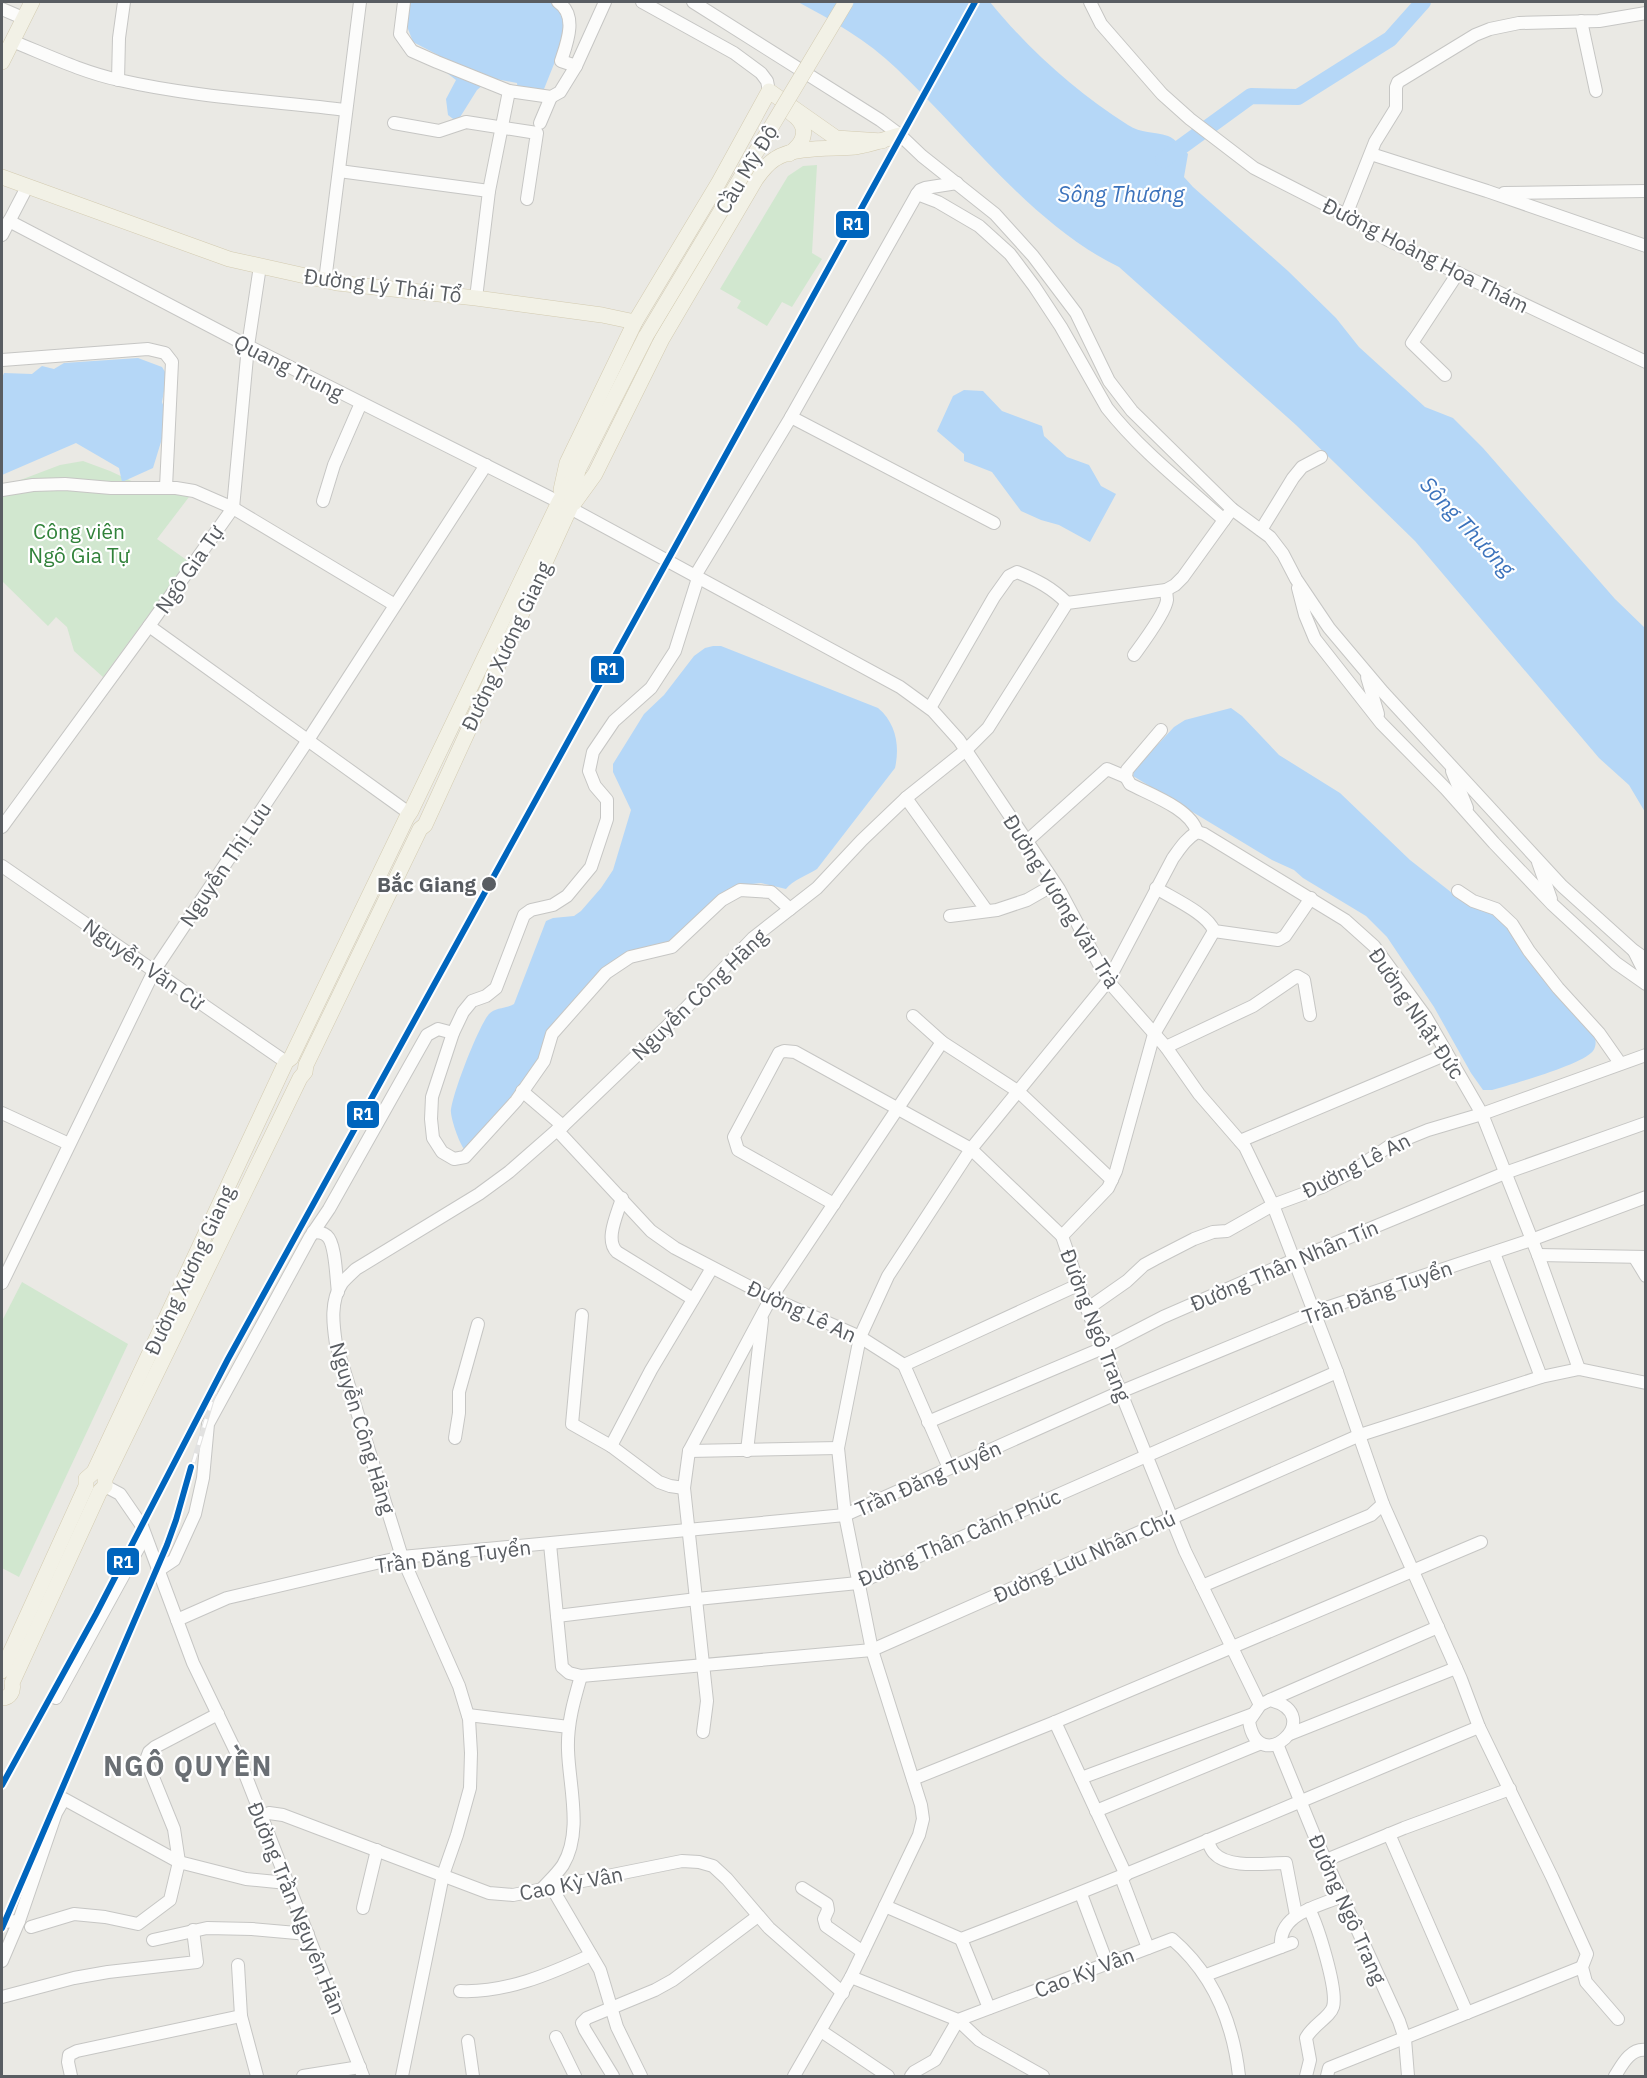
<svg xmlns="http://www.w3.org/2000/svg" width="1647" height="2078" font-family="'IBM Plex Sans',sans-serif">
<rect width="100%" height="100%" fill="#eae9e4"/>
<g fill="#d1e7cf">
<path d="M 817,165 L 812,253 L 822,259 L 792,307 L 782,302 L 767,326 L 737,308 L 741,301 L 720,289 L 788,176 L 803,166 Z"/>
<path d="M 83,461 L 110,471 L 140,485 L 166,480 L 192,493 L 157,539 L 188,561 L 103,677 L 74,651 L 67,627 L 56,617 L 48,626 L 2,581 L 2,487 L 60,465 Z"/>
<path d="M 22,1282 L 128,1344 L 19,1577 L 2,1568 L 2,1321 Z"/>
</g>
<g fill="#b5d7f7">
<path d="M 404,2 L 562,2 L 570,24 L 542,94 L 518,92 L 517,83 L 491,78 L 477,90 L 457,122 L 448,115 L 446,99 L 456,80 L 443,70 L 444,66 L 438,55 L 413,42 L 400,8 Z"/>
<path d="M 798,2 L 990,2 C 1029,50 1076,92 1128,125 C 1141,134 1154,131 1168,136 C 1175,138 1183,149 1188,154 L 1184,177 L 1193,187 L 1288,271 L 1336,318 L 1359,347 L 1425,407 L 1453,418 L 1483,448 L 1615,599 L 1645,628 L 1645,812 L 1629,785 L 1599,758 L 1415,541 L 1296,425 L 1119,267 C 1032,225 966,134 896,68 C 868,41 832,20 798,2 Z"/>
<path d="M 138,358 L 162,367 L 167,375 L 162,402 L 168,419 L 153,468 L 122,482 L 119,468 L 76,443 L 2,475 L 2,378 L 4,373 L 32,374 L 42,366 L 54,369 L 64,363 Z"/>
<path d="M 964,390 L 983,391 L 1002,411 L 1042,426 L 1044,436 L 1067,457 L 1089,465 L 1101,486 L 1116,494 L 1090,542 L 1059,525 L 1041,520 L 1021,511 L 992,472 L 964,461 L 964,454 L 937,431 L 953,396 Z"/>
<path d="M 713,646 L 721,646 L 878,708 C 896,723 900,746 895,768 L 817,869 C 806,876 793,880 786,889 L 761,883 L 752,884 L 731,897 L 684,941 L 634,953 L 568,1019 L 556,1036 L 549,1064 L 537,1081 L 466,1151 C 460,1146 452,1122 451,1113 C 450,1099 479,1025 489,1014 C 495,1007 506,1009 514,1004 L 546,921 L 553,918 L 574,916 L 581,911 L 601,888 L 613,870 L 631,810 L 613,772 L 613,764 L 644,714 L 664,695 L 694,656 L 705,648 Z"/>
<path d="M 1231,708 L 1242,716 L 1279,755 L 1340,793 L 1410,860 L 1447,889 L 1462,901 L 1492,913 L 1507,928 L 1595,1037 C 1596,1043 1596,1046 1593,1051 C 1582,1065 1512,1084 1492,1090 L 1483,1090 L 1471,1073 L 1434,1007 L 1387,937 L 1366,916 L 1303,878 L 1294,870 L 1272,860 L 1133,776 L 1134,770 L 1174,727 L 1185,720 Z"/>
</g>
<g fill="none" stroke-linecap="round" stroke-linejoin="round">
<path stroke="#b5d7f7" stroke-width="16" d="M 1163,160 L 1251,96 L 1298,97 L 1390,39 L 1423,2"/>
<defs>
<g id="minor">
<path d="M 404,2 L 400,34 L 412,51 L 437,62 L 509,91 L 551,97 L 560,92 L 576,66 L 605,2"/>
<path d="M 558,2 C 578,15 567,43 561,61 L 576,66"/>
<path d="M 642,2 L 734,53 L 761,73 L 767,81 L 769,91"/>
<path d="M 693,2 L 880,120 L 900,135 L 922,156 L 995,214 L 1033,256 L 1076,313 L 1109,381 L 1132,411 L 1232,509 L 1270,537 L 1283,554 L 1296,579 L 1329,628 L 1383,692 L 1562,886 L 1633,950 L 1646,959"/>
<path d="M 1090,2 L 1101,24 L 1162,94 L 1190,119 L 1254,168 L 1346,215 L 1388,240 L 1646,362"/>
<path d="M 2,9 L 23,18"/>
<path d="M 1581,21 L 1596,91"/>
<path d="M 12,41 C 47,55 82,72 119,80 C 193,97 271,101 346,110"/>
<path d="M 118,80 L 119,38 L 124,2"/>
<path d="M 394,123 L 439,131 L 466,122 L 537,133 L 527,199"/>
<path d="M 540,123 L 551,97"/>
<path d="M 1371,154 L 1487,191 L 1646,246"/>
<path d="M 339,171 L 489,191"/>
<path d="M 957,183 L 925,188 L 920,190 L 917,194 L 938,202 L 979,226 L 1010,254 L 1034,286 L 1061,327 L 1107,408 C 1141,451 1184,484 1224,520"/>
<path d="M 1504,193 L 1646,191"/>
<path d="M 1346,215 L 1375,142 L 1396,108 L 1396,87 L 1398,82 L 1475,35 L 1490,29 L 1519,23 L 1599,21 L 1646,13"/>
<path d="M 9,221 L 248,346 L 559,502 L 900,687 L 933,711 L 959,740 L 1059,889 L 1108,981 L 1166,1047 L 1199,1094 L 1245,1147 L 1273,1205 L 1337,1372 L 1383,1504 L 1461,1679 L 1479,1727 L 1552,1877 L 1587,1954 L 1582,1967 L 1586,1982 L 1618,2019"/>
<path d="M 2,235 L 27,187"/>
<path d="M 325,281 L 360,2"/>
<path d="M 476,298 L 489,191 L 509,91"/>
<path d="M 2,360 L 148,349 L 165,353 L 172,362 L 166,487"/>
<path d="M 1445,375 L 1412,343 L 1458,273"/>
<path d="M 791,417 L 994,523"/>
<path d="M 2,490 L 33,485 L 65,484 L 111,488 L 176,488 L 194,491 L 233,508 L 395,605"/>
<path d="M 323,501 L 334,465 L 361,403"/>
<path d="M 1261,530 L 1293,478 L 1302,467 L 1321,457"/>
<path d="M 695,576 L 791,417 L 917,194"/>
<path d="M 698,578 L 675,651 L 651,688 L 614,721 L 593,752 L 589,771 L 595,786 L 607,800 L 607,819 L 591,867 L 567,896 L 553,905 L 531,910 L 524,915 L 496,988 L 486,996 L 472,1001 L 463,1012 L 453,1033 L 432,1097 L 431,1119 L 433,1138 L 442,1152 L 454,1159 L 465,1157 L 516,1101 L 544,1061 L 552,1034 L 606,973 L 630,957 L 672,947 L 722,900 L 740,890 L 771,892 L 790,909"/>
<path d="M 1298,588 L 1305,615 L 1315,639 L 1381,723 L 1446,789 L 1494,843 L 1552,904 L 1616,963 L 1646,984"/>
<path d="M 149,626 L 409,813"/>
<path d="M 1134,655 C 1142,644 1166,612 1167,600 C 1167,599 1166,591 1166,590"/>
<path d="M 1367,677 L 1378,714"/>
<path d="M 930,708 L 994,597 L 1009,576 L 1017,572 C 1037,580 1052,588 1067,603"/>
<path d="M 1161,730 L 1127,770 L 1126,777 L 1130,784 C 1151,795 1191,809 1197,832"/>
<path d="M 1452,771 L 1467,808"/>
<path d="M 906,798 L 987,911"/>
<path d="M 2,827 L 149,626 L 233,508 L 248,346 L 260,266"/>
<path d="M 1027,841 L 1107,769 L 1126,777"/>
<path d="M 1538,862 L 1551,899"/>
<path d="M 2,866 L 286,1062"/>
<path d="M 1458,891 L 1473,901 L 1496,909 L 1512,924 L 1529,951 L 1558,988 L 1599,1033 L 1620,1063"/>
<path d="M 950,916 L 997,910 L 1027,900 L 1055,884"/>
<path d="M 1214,931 L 1278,940 L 1285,936 L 1311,898"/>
<path d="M 1634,951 L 1646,975"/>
<path d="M 913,1016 L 942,1042 L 1019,1092 L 1112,1180"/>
<path d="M 1166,1047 L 1253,1006 L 1297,976 L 1304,980 L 1310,1015"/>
<path d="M 522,1091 L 563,1126"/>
<path d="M 2,1113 L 69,1144"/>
<path d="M 557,1130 L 651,1231 L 675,1248 L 771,1298 L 860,1337 L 904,1365 L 1080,1284"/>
<path d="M 1240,1141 L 1447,1054"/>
<path d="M 622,1198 C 618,1213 604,1240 617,1252 L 693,1299"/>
<path d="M 834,1204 L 738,1150 L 734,1137 L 779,1053 L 784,1051 L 795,1052 L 971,1149 L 1062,1236 L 1087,1309 L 1185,1551 L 1260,1705"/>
<path d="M 313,1232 C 318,1232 323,1232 327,1236 C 336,1244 336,1279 338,1292"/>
<path d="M 1062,1236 L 1108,1188 L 1116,1171 L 1154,1034 L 1214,931 C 1208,914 1172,898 1156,888"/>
<path d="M 1494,1253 L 1541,1377"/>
<path d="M 1538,1255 L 1646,1257"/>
<path d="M 1635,1258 L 1646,1276"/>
<path d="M 2,1283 L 154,971 L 308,740 L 486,465"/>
<path d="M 1087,1309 L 1127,1281 L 1144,1265 L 1155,1259 L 1194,1239 L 1213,1232 L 1227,1231 L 1273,1205 L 1322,1187 L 1348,1174 L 1391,1145 L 1428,1130 L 1482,1114 L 1646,1055"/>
<path d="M 582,1315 L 572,1424 L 611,1446 L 659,1482 L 670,1486 L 684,1488"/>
<path d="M 904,1365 L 949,1468"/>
<path d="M 928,1422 L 1103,1348 L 1163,1317 L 1294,1260 L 1505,1173 L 1646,1123"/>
<path d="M 455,1438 L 459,1413 L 459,1392 L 478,1324"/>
<path d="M 611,1446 L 651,1370 L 712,1268"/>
<path d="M 689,1451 L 838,1448"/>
<path d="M 747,1451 L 762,1320"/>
<path d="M 105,1486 L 120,1494 L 142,1526 L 193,1663 L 238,1756 L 363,2076"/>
<path d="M 550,1544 L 562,1667 L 569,1673 L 581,1676 L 872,1650 L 1360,1435 L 1541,1377 L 1579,1369 L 1646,1383"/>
<path d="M 159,1570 L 174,1560 L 195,1514 L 203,1478 L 208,1424 L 310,1237 L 329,1209 L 427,1035 L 438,1029 L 453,1033"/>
<path d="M 1202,1586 L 1371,1515 L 1383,1504"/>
<path d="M 557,1616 L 697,1599 L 858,1583 L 1337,1372"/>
<path d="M 177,1620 L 227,1598 L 402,1557 L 845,1515 L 1120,1392 L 1314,1312 L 1531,1240 L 1646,1197"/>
<path d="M 56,1698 L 145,1536"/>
<path d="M 1270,1700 L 1438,1627"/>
<path d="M 1270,1700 C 1329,1715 1258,1780 1249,1721 L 1260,1705 Z"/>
<path d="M 468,1715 L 569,1727"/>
<path d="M 1055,1722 L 1126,1875"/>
<path d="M 703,1732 L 707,1701 L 684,1488 L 689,1451 L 771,1298 L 942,1042"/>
<path d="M 1290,1734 L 1456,1668"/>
<path d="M 1277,1744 L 1315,1837 L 1399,2021 L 1405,2039 L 1408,2076"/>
<path d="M 1081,1778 L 1253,1714"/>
<path d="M 913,1779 L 1055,1722 L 1481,1542"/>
<path d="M 1096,1811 L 1259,1744"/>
<path d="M 261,1817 L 269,1813 L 283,1815 L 489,1893 L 513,1895 L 682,1861 L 699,1862 L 713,1866 L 727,1879 L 769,1928 L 843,1993"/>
<path d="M 1389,1834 L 1467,2013"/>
<path d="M 1207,1840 C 1209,1844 1211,1850 1214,1853 C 1228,1869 1266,1863 1286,1863 L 1296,1915"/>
<path d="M 1326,1860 L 1404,1828 L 1510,1789"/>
<path d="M 1121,1877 L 1148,1948"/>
<path d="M 552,1888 L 600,1970 L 617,2027 L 641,2076"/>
<path d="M 802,1888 L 827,1904 L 828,1910 L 824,1919 L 826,1926 L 863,1952"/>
<path d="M 541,1890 C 548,1882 557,1874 563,1865 C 583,1832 569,1786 568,1750 C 567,1724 574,1700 581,1676"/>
<path d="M 1081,1894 L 1107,1963"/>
<path d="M 885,1906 L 961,1939 C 1136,1873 1306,1798 1479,1727"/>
<path d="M 363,1908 L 377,1850"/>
<path d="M 2,1922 L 19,1921"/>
<path d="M 31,1927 L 74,1914 L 105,1917 L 138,1924 L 170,1900 L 179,1862 L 246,1879 L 287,1883"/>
<path d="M 961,1939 L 989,2008"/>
<path d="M 153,1940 L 207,1928 L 252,1929 L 308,1934"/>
<path d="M 1281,1947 C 1278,1913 1318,1907 1342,1896"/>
<path d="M 2,1961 L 19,1921 L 56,1813 L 64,1799 L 179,1862 L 174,1829 L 146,1760 L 149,1752 L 155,1747 L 218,1714"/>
<path d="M 238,1965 L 241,2016 L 257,2076"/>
<path d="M 1206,1975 L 1292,1943"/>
<path d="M 851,1977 L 958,2020 L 1172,1939 C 1214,1975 1233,2022 1239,2076"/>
<path d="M 460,1991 C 506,1993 550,1974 591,1955"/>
<path d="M 2,1997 L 74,1978 L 108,1972 L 197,1962 L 193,1930"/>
<path d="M 821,2031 L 888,2076"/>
<path d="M 556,2037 L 575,2076"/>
<path d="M 468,2041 L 473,2076"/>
<path d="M 71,2076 L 68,2062 L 69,2055 L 77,2051 L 241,2016"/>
<path d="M 303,2076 L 360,2067"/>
<path d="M 402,2076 L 443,1875 L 457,1835 L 470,1788 L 471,1753 L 469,1719 L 459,1686 L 402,1557 L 336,1344 C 333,1324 330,1301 342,1283 C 346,1278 352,1273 356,1269 L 479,1194 L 509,1172 L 557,1130 L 563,1126 L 684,1010 L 753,938 L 817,888 L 862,840 L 906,798 L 966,750 L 988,728 L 1067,603 L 1166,590 L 1175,585 L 1183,577 L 1232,509"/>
<path d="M 613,2076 L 585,2030 L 582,2023 L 587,2018 L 655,1990 L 673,1980 L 758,1916"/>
<path d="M 794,2076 L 851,1977 L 919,1835 L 923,1819 L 921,1805 L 872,1650 L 845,1515 L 838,1448 L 860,1337 L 888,1276 L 971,1149 L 1108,981 L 1173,858 C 1181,847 1186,839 1197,832 L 1204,834 L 1345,920 L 1374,946 L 1426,1017 L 1482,1114 L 1538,1255 L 1579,1369"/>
<path d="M 911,2076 L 914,2072 L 935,2060 L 958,2020 L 979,2040 L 1043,2076"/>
<path d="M 1306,2076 L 1310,2060 L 1306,2038 C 1312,2026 1330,2017 1333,2007 C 1338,1990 1318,1926 1309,1909"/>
<path d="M 1327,2076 L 1329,2068 L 1582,1967"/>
<path d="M 1615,2076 C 1622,2065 1630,2048 1646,2050"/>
</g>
<g id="major">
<path d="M 2,62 L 32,2"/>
<path d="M 789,154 C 806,142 810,126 791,113"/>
<path d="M 2,177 L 229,259 L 337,283 L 476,298 L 602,315 L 635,322"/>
<path d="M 561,490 L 567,463 L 635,322 L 719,182 L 769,91 L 836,138 L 882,141"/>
<path d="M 574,503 L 595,474 L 662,339 L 756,179 C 761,172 767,164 775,159 C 794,146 832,149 855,147 C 871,145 885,139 900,135"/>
<path d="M 94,1472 L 286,1062 L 291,1058 L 407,817 L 411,811 L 559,502 L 578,470 L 646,336"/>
<path d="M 2,1671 L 86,1486 L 86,1479 L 94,1472"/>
<path d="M 2,1698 C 10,1698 14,1691 12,1683 L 100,1491 L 105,1486 L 105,1479 L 300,1078 L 305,1072 L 306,1065 L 420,829 L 425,825 L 570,508 L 578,470"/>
</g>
</defs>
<use href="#minor" stroke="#c6c6c4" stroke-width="14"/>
<use href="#major" stroke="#d3cbb1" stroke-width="16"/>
<use href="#minor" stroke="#fcfcfb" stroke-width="12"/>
<use href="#major" stroke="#f2f1e6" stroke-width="15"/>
<defs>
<path id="rail" d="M 2,1928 L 167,1545 L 176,1520 L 212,1400 L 228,1359"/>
</defs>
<use href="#rail" stroke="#e2e2e1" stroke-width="5"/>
<use href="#rail" stroke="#fff" stroke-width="3" stroke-dasharray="9" stroke-linecap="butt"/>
<defs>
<path id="major-bridge" d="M 646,336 L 846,2"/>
</defs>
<use href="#major-bridge" stroke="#d3cbb1" stroke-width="16" stroke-linecap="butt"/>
<use href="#major-bridge" stroke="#f2f1e6" stroke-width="15"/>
<defs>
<g id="rail-1">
<path d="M 2,1785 L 96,1614 L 228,1359 L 975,2"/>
<path d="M 2,1928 L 167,1545 L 176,1520 L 191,1467"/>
</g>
</defs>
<use href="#rail-1" stroke="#fff" stroke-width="10"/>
<use href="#rail-1" stroke="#0065bd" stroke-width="6"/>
</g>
<circle fill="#595d62" stroke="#fff" stroke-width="2" cx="489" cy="884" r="8"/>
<g text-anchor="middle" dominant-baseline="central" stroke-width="4.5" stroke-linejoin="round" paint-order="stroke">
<g font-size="21" fill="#595d62" stroke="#fff">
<text transform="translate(746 169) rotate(-59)">Cầu Mỹ Độ</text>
<text transform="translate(1426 255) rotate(27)">Đường Hoàng Hoa Thám</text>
<text transform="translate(383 285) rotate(7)">Đường Lý Thái Tổ</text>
<text transform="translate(289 367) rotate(27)">Quang Trung</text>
<text transform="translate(189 569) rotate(-55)">Ngô Gia Tự</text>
<text transform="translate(506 646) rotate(-65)">Đường Xương Giang</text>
<text transform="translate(225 864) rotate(-56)">Nguyễn Thị Lưu</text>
<text transform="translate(1062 901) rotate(58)">Đường Vương Văn Trà</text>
<text transform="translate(144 964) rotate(35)">Nguyễn Văn Cừ</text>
<text transform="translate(699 994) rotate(-44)">Nguyễn Công Hãng</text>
<text transform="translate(1417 1013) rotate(56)">Đường Nhật Đức</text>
<text transform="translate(1356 1165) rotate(-27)">Đường Lê An</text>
<text transform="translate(1284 1265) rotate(-23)">Đường Thân Nhân Tín</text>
<text transform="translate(189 1270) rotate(-65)">Đường Xương Giang</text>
<text transform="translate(1377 1292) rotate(-19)">Trần Đăng Tuyển</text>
<text transform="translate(802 1311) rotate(25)">Đường Lê An</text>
<text transform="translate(1096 1325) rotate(69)">Đường Ngô Trang</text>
<text transform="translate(363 1428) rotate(73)">Nguyễn Công Hãng</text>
<text transform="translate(928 1478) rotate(-24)">Trần Đăng Tuyển</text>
<text transform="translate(959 1537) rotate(-23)">Đường Thân Cảnh Phúc</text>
<text transform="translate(453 1556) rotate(-7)">Trần Đăng Tuyển</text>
<text transform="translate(1084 1556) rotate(-24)">Đường Lưu Nhân Chú</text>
<text transform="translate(571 1883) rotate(-11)">Cao Kỳ Vân</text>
<text transform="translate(297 1908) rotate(68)">Đường Trần Nguyên Hãn</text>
<text transform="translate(1348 1909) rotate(66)">Đường Ngô Trang</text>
<text transform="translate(1084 1972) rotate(-21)">Cao Kỳ Vân</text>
</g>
<g font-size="21" fill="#31823a" stroke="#fff">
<text x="79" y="531">Công viên<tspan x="79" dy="24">Ngô Gia Tự</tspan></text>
</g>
<g font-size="21" font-weight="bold" fill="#595d62" stroke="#fff" text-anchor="end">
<text x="476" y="884">Bắc Giang</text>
</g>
<g font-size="22" font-style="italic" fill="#3c73bc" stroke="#fff">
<text x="1121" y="193">Sông Thương</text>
<text transform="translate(1468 526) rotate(47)">Sông Thương</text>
</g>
<g font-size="27" font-weight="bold" letter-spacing="1.5" fill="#6a6f74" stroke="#fff">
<text x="188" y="1765">NGÔ QUYỀN</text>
</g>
</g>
<g stroke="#fff" stroke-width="2">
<rect x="835" y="210" width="35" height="29" rx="6" fill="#0065bd"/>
<rect x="590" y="655" width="35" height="29" rx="6" fill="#0065bd"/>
<rect x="346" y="1100" width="34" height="29" rx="6" fill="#0065bd"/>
<rect x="106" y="1547" width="34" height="29" rx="6" fill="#0065bd"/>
</g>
<g font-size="16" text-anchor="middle" font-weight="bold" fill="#fff">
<text x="853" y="230">R1</text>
<text x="608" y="675">R1</text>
<text x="363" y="1120">R1</text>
<text x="123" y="1568">R1</text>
</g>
<rect width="1647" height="2078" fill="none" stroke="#595d62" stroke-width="6"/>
</svg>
